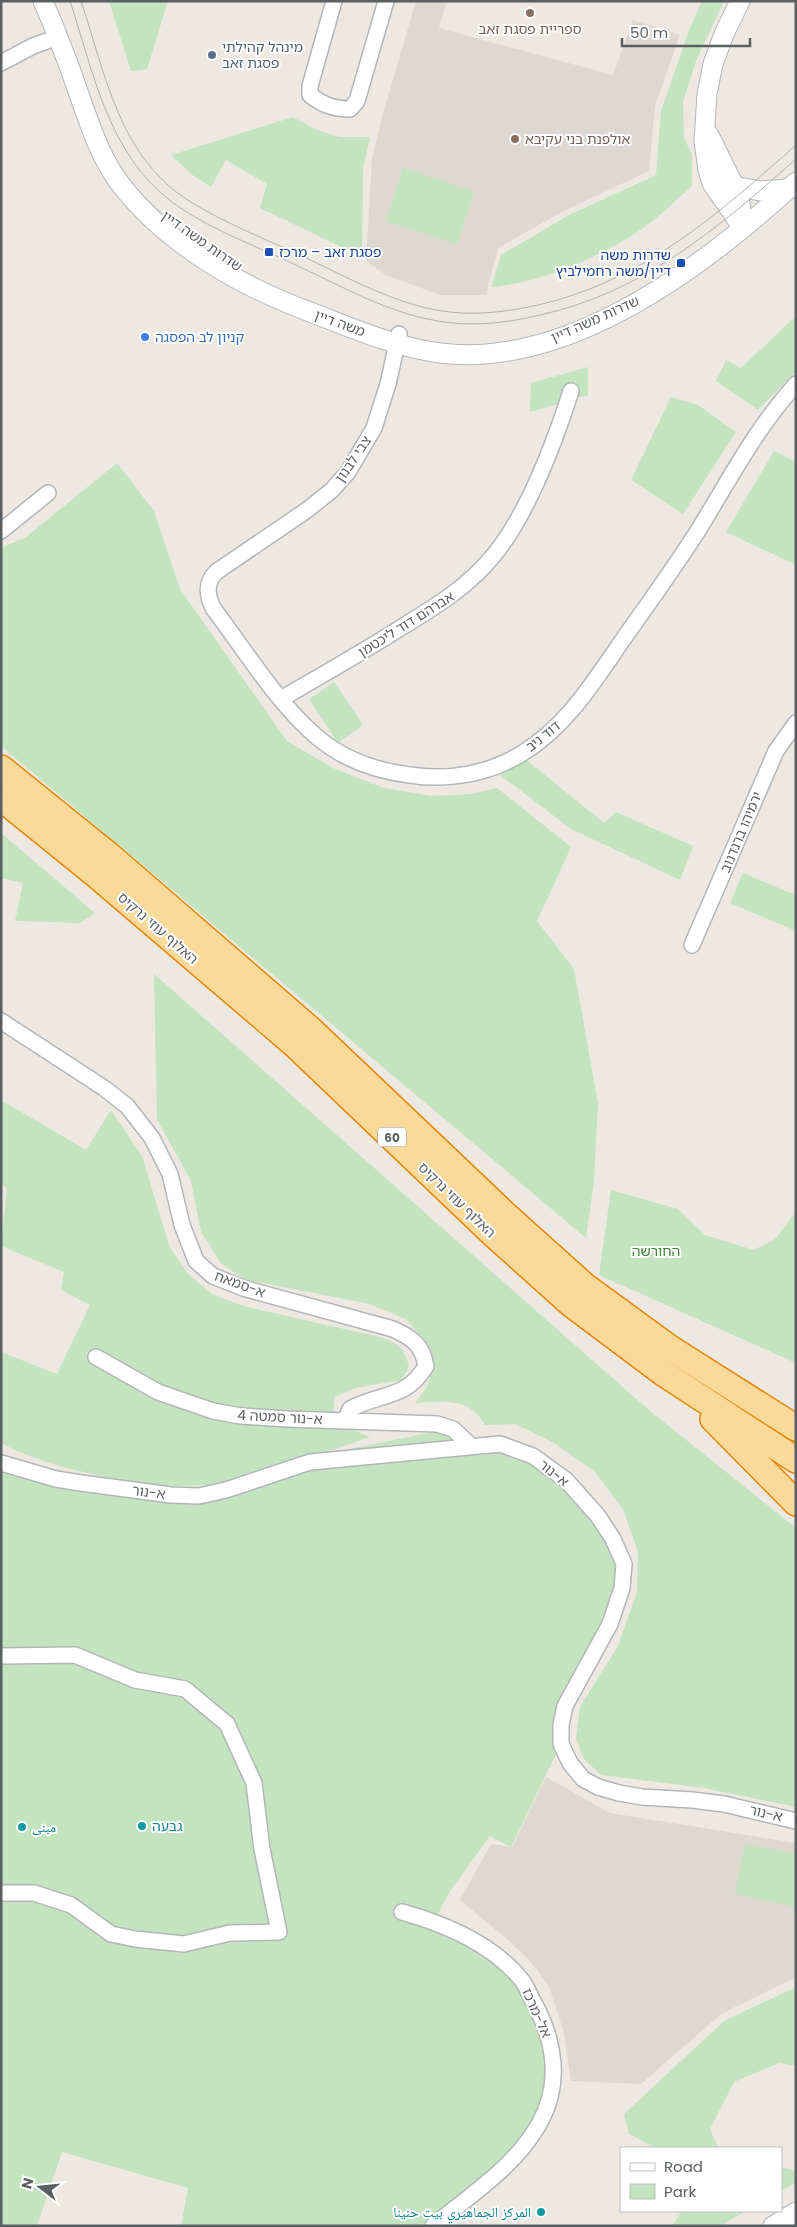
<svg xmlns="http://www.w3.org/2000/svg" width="797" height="2227" font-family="Poppins,'Noto Naskh Arabic','Noto Sans Hebrew',sans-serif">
<rect width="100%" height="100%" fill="#ede9e2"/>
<g fill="#ddd8d0">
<path d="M 416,1 L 447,1 L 439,28 L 613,75 L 633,20 L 680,35 L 655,106 L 649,171 L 560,213 L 498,248 L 486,295 L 440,295 L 386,275 L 366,261 L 372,160 L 382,117 Z"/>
<path d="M 546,1777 L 610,1813 L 796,1843 L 796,1977 L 721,2014 L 641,2084 L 571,2081 L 564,2033 L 549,1986 L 531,1962 L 507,1939 L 460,1900 L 491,1844 L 512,1847 Z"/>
</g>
<g fill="#c3e4bf">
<path d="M 109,1 L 168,1 L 147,69 L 131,71 Z"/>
<path d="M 702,1 L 724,1 L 696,61 L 683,102 L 684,137 L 692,156 L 692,186 C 677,199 662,214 646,226 C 604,256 542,283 491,287 L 501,255 L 569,215 L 656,175 L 661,111 L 688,33 Z"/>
<path d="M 293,117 L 317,130 L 339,137 L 370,137 L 363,169 L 362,257 L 260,208 L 267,184 L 226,160 L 211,187 L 191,174 L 171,155 Z"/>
<path d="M 403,168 L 474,192 L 457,244 L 386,221 Z"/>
<path d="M 796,316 L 796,371 L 758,410 L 716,381 L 726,360 L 741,368 Z"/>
<path d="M 588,367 L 588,395 L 530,412 L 531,383 Z"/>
<path d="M 671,397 L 698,405 L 736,432 L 683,514 L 631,480 Z"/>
<path d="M 774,451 L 796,462 L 796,565 L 726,532 Z"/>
<path d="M 117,463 L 154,511 L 180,589 L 287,741 L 333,768 L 381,787 L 430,796 L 471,794 L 497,788 L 571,847 L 537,921 L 574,969 L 598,1103 L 594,1181 L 586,1238 L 1,746 L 1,548 L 26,537 Z"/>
<path d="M 334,682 L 363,725 L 338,743 L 309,699 Z"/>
<path d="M 524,758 L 604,823 L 616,812 L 693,846 L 680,880 L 571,829 L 500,775 Z"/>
<path d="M 1,833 L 95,913 L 80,923 L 15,921 L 23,883 L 1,878 Z"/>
<path d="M 743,873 L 796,895 L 796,931 L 730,903 Z"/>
<path d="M 154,974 L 650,1411 L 796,1528 L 796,1807 L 704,1788 L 601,1775 L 584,1759 L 576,1739 L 580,1707 L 618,1646 L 637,1592 L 638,1552 L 623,1509 L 595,1472 L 554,1443 L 515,1424 L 485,1425 C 469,1396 443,1402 415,1403 L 427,1387 L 433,1366 L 426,1341 L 406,1319 L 369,1304 L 243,1279 L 221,1263 L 201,1232 L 191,1181 L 157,1119 Z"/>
<path d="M 1,1100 L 86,1150 L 111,1110 L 142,1156 L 170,1248 L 188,1274 L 212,1294 L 243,1306 L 380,1337 C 397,1343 405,1347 409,1367 L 401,1380 L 356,1388 L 334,1397 L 333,1422 L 370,1437 L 230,1485 L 158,1486 L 183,1489 L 228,1486 L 325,1454 L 433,1432 L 487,1446 L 526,1460 L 569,1492 L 613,1539 L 624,1564 L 613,1615 L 582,1675 L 561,1744 L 511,1847 L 490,1836 L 450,1891 L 438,1914 L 404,1912 L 483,1948 L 521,1979 L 540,2014 L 552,2096 L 535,2131 L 435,2226 L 181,2226 L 188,2188 L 62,2152 L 37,2226 L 1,2226 L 1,1453 L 39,1474 L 133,1483 C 88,1473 42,1465 1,1443 L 1,1352 L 57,1374 L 90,1305 L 61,1290 L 64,1272 L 1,1246 L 7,1188 L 1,1184 Z"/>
<path d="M 611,1190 L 678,1209 L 705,1235 L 754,1250 L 775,1239 L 796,1212 L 796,1363 L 599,1275 Z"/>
<path d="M 745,1844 L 796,1854 L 796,1907 L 735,1894 Z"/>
<path d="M 796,1987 L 796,2066 L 779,2063 L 734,2082 L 710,2129 L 718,2148 L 656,2148 L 629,2134 L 624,2114 L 724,2021 Z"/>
<path d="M 781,2167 L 796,2171 L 796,2183 L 781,2191 Z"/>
<path d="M 682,2211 L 746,2211 L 720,2226 L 672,2226 Z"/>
</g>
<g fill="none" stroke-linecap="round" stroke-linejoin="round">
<defs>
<g id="minor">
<path d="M 334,1 L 310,86 L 310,95 C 323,105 334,109 350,109 L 357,101 L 386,1"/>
<path d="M 1,63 L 33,46 L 58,37"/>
<path d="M 399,334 L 388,384 L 374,428 L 348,472 L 332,490 L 307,510 L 216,572 C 205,583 207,595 213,608 C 244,649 278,704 317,737 C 343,759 377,771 410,775 C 448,781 488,774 521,754 C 566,727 593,683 622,641 C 648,604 675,567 699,529 C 731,477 755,430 796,384"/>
<path d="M 1,531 L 48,493"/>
<path d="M 281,699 C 322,675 363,652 402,627 C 436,606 468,587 494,555 C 529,512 554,444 571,391"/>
<path d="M 692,945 L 776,751 L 796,723"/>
<path d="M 1,1021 L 104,1088 L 127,1106 L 152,1138 L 170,1174 L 182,1225 L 196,1261 L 213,1276 L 243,1288 L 393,1329 C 412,1338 422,1344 426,1366 C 407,1399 380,1393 350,1409 L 346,1419"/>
<path d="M 96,1357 L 158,1392 L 213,1411 L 241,1416 L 288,1419 L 437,1424 L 453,1429 L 470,1445"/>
<path d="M 1,1463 L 56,1479 L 81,1483 L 171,1495 L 199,1496 L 226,1490 L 310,1462 L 500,1444 L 533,1456 L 566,1480 L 598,1516 L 613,1539 L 624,1564 L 622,1588 L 610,1624 L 565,1706 L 561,1725 L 561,1744 L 570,1763 L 583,1779 L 598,1787 L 619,1793 L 642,1797 L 692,1800 L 724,1804 L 796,1821"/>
<path d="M 1,1656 L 75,1655 L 135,1680 L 185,1689 L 227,1724 L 254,1783 L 262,1849 L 279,1932 L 230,1933 L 184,1944 L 135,1939 L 111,1934 L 71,1905 L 34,1893 L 1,1893"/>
<path d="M 402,1912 C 445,1924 491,1943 520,1978 C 526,1984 529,1994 533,2001 C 555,2040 562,2084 539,2124 C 515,2167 470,2195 433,2226"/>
</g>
<g id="tertiary">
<path d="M 43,1 C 57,33 69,65 80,97 C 91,128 101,159 121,185 C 168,245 240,286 310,312 C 352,328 395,347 440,353 C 570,369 706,265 796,182"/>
<path d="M 740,1 L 724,34 L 713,64 L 707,94 L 704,141 L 708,170 L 712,183 L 743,228"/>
<path d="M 709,135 L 739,196 L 743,227"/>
<path d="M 734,186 L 760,191 L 789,189"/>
<path d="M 773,2226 L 796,2212"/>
</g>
<g id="trunk">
<path d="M 1,768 L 110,856 L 310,1029 L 508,1217 L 585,1286 L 670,1348 L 796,1428"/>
<path d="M 1,798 L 95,874 L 295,1045 L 493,1234 L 571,1304 L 663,1373 L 796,1460"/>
<path d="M 713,1419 L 796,1503"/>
</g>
</defs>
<use href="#minor" stroke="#b3b6b9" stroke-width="18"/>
<use href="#tertiary" stroke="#b3b6b9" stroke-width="21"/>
<use href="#trunk" stroke="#e88707" stroke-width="28"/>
<use href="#minor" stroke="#fff" stroke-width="15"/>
<use href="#tertiary" stroke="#fff" stroke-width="19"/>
<use href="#trunk" stroke="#fada9a" stroke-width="25"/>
<g stroke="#b1b2b2" stroke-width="1">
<path d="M 70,1 C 95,77 109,159 179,207 C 214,231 261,248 300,267 C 345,288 389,313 438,321 C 472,327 507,323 540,315 C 644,292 718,228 796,159"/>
<path d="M 81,1 C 105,73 119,155 186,199 C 222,222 263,238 302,256 C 347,277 392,303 442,311 C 474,316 506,312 538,305 C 643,281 717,215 796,145"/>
</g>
</g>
<g fill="#8d6e63" stroke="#fff" stroke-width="2">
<circle cx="530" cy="13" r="5"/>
<circle cx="515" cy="139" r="5"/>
</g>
<circle fill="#5c6f8a" stroke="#fff" stroke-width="2" cx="212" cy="55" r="5"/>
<g fill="#1a4fb4" stroke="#fff" stroke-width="2">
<rect x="264" y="247" width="10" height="10" rx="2.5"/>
<rect x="676" y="258" width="10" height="10" rx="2.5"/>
</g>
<circle fill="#3f7fe0" stroke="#fff" stroke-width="2" cx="145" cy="337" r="5"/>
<g fill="#0f9aa8" stroke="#fff" stroke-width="2">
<circle cx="142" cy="1826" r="5"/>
<circle cx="22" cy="1827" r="5"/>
<circle cx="541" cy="2212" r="5"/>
</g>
<g text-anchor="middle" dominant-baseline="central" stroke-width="4" stroke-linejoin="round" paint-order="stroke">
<rect fill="#fff" stroke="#8c8f91" stroke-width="1" x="378" y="1127.5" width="28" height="19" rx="4"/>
<g font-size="12" font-weight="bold" fill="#5a5f62">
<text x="392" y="1137">60</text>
</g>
<g font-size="14" fill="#785e54" stroke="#fff">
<text x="530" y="29">ספריית פסגת זאב</text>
<text x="525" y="139" text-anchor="start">אולפנת בני עקיבא</text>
</g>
<g font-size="14" fill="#4e5e75" stroke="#fff" text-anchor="start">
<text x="222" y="47">מינהל קהילתי<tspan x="222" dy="16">פסגת זאב</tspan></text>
</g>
<g font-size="14" fill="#5a5f62" stroke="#fff">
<text transform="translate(202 241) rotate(35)">שדרות משה דיין</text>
<text transform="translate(595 319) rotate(-24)">שדרות משה דיין</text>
<text transform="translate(340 323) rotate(20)">משה דיין</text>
<text transform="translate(353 459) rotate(-56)">צבי לבנון</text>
<text transform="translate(406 624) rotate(-32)">אברהם דוד ליכטמן</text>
<text transform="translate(543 736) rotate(-39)">דוד ניב</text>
<text transform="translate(741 832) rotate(-67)">ירמיהו ברנדנוב</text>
<text transform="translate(158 928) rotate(41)">האלוף עוזי נרקיס</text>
<text transform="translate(457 1200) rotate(44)">האלוף עוזי נרקיס</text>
<text transform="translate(240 1284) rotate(20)">א-סמאח</text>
<text transform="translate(280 1417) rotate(3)">א-נור סמטה 4</text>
<text transform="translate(554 1473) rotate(39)">א-נור</text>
<text transform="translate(149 1492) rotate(8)">א-נור</text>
<text transform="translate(766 1813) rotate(13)">א-נור</text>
<text transform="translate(537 2013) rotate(66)">אל-מרכז</text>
</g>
<g font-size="14" fill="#164399" stroke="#fff" text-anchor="start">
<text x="279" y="252">פסגת זאב – מרכז</text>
<text x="671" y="255" text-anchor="end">שדרות משה<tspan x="671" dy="16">דיין/משה רחמילביץ</tspan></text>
</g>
<g font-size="14" fill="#366cbe" stroke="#fff" text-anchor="start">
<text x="155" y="337">קניון לב הפסגה</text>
</g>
<g font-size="14" fill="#3d8437" stroke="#fff">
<text x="656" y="1251">החורשה</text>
</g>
<g font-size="14" fill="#0d838f" stroke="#fff" text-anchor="start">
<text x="152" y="1826">גבעה</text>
<text x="32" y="1827">مبنى</text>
<text x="531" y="2212" text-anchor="end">المركز الجماهيري بيت حنينا</text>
</g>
</g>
<rect width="797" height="2227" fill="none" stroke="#5a5f62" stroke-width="5"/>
<rect x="620" y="2147" width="162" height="65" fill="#ffffff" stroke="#bdbfc0"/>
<rect x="630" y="2163" width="25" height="8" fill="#ffffff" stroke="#bdbfc0"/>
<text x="664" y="2172" font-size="15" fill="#5a5f62">Road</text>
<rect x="630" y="2184" width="25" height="15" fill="#c3e4bf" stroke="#bdbfc0"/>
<text x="664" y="2197" font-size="15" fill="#5a5f62">Park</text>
<g transform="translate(40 2187) rotate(286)" stroke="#ffffff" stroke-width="4" paint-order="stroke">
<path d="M0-4L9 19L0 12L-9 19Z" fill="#5a5f62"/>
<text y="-8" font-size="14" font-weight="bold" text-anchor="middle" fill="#5a5f62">N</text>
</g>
<path d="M622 38v8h128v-8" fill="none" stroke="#5a5f62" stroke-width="2.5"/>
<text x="630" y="38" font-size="15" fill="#5a5f62" stroke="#ffffff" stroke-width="4" paint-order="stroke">50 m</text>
</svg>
